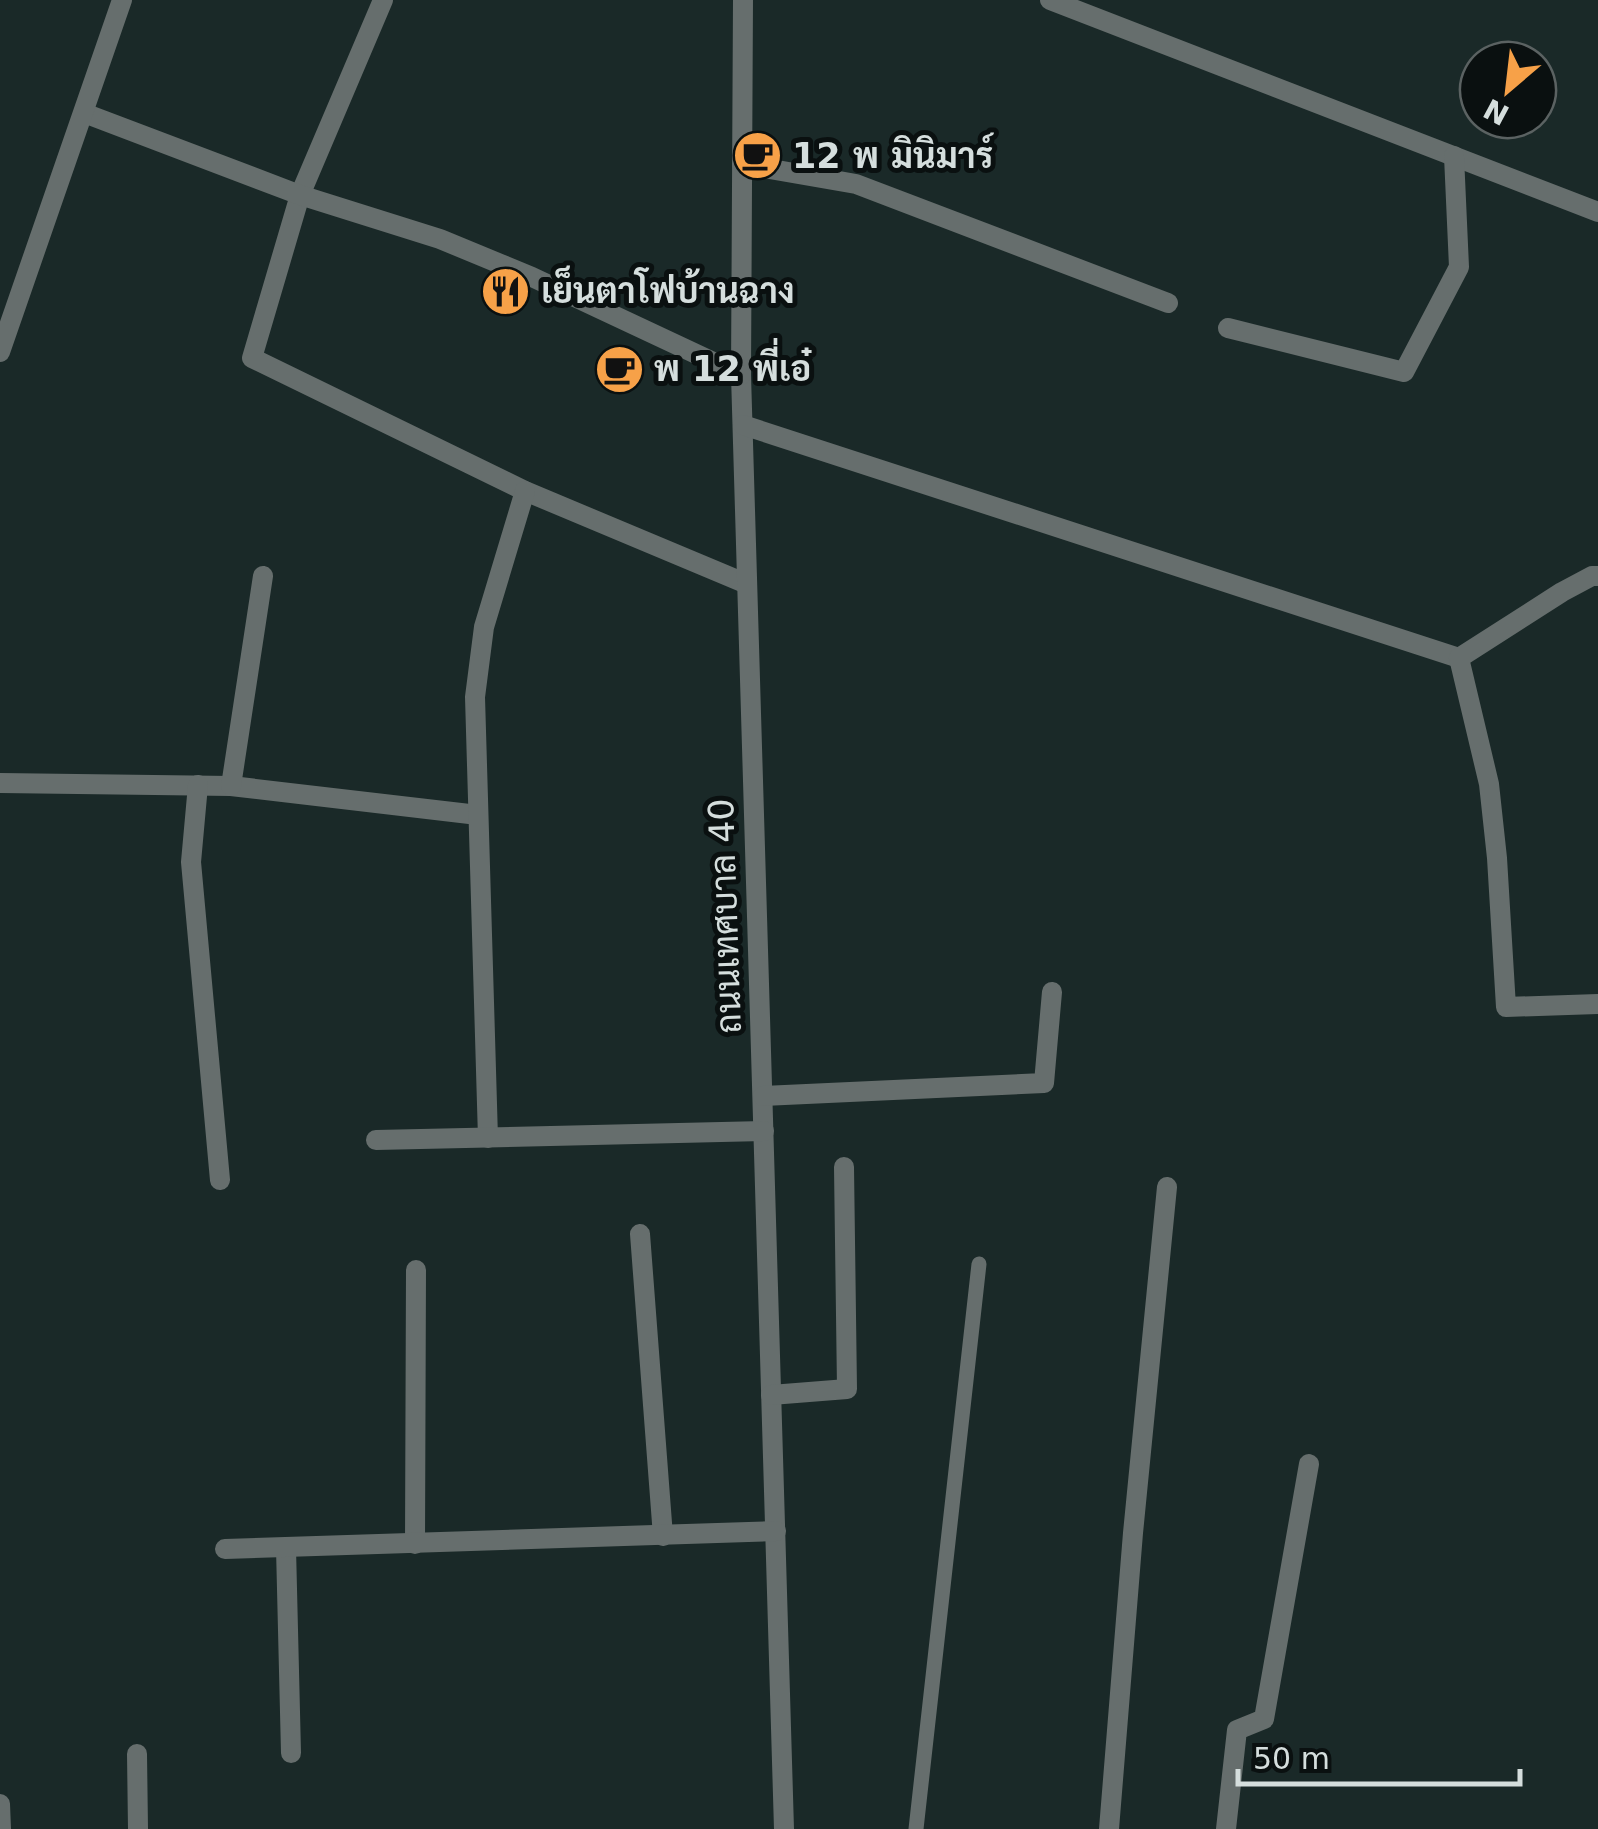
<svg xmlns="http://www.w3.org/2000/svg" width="1598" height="1829" font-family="'DejaVu Sans',Sarabun,sans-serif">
<rect width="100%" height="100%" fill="#1a2928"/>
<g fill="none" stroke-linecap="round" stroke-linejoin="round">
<path stroke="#666e6d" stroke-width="15" d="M 916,1829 L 979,1264"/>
<g stroke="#666e6d" stroke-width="20">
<path d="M 383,0 L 300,195 L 252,358 L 525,491 L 747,584"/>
<path d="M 743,0 L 741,375 L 784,1829"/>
<path d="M 1050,0 L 1598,212"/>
<path d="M 84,113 L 300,195 L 440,239 L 532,277 L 741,375"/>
<path d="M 742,164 L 856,184 L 1168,303"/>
<path d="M 1228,328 L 1404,372 L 1459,267 L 1454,156"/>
<path d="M 743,425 L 1459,658"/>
<path d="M 1598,576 L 1592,576 L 1562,592 L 1459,658 L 1489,784 L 1497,858 L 1506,1007 L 1598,1004"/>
<path d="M 0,783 L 231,786 L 478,815"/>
<path d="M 198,785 L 191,862 L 220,1180"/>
<path d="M 231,786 L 263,576"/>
<path d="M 763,1096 L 1044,1083 L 1052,992"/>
<path d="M 488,1138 L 475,697 L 484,627 L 525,491"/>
<path d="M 376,1140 L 764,1131"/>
<path d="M 640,1234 L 663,1536"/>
<path d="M 771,1395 L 847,1389 L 844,1167"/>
<path d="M 415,1544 L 416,1270"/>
<path d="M 286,1548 L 291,1753"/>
<path d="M 225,1549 L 776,1531"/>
<path d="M 137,1754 L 138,1829"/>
<path d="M 1109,1829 L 1133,1533 L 1167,1187"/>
<path d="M 1226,1829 L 1237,1730 L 1264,1719 L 1309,1464"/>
</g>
<g stroke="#666e6d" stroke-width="20">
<path d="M 0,352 L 122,0"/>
<path d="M 0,1804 L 1,1829"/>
</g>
</g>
<defs>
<symbol id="cafe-disc" viewBox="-11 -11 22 22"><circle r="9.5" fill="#f7a148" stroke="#0a1010"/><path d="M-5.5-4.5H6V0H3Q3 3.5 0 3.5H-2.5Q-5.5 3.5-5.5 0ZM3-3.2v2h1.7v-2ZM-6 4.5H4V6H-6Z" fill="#111"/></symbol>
<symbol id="restaurant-disc" viewBox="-11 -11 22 22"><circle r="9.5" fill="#f7a148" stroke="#0a1010"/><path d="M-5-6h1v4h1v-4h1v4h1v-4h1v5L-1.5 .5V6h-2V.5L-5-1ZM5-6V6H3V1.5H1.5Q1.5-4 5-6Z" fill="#111"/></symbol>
</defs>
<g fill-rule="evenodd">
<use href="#cafe-disc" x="730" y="128" width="55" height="55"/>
<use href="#restaurant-disc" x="478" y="264" width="55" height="55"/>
<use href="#cafe-disc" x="592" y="342" width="55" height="55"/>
</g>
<g text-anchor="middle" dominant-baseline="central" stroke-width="10" stroke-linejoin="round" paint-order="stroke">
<g font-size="35" font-weight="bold" fill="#d5dedd" stroke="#0a1010" text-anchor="start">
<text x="792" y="156">12 พ มินิมาร์</text>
<text x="541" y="291">เย็นตาโฟบ้านฉาง</text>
<text x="654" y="369">พ 12 พี่เอ๋</text>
</g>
<g font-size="35" fill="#d5dedd" stroke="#0a1010">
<text transform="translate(725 916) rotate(-92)">ถนนเทศบาล 40</text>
</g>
</g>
<g transform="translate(1508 90) rotate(208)"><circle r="48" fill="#0a1010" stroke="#5b6262" stroke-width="2.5"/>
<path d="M0-8L18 38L0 25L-18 38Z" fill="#f7a148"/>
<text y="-15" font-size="28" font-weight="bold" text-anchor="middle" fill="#d5dedd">N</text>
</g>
<path d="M1238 1769v15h282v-15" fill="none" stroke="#d5dedd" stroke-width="5"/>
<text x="1253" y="1769" font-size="30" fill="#d5dedd" stroke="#0a1010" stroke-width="8" paint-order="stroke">50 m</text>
</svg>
